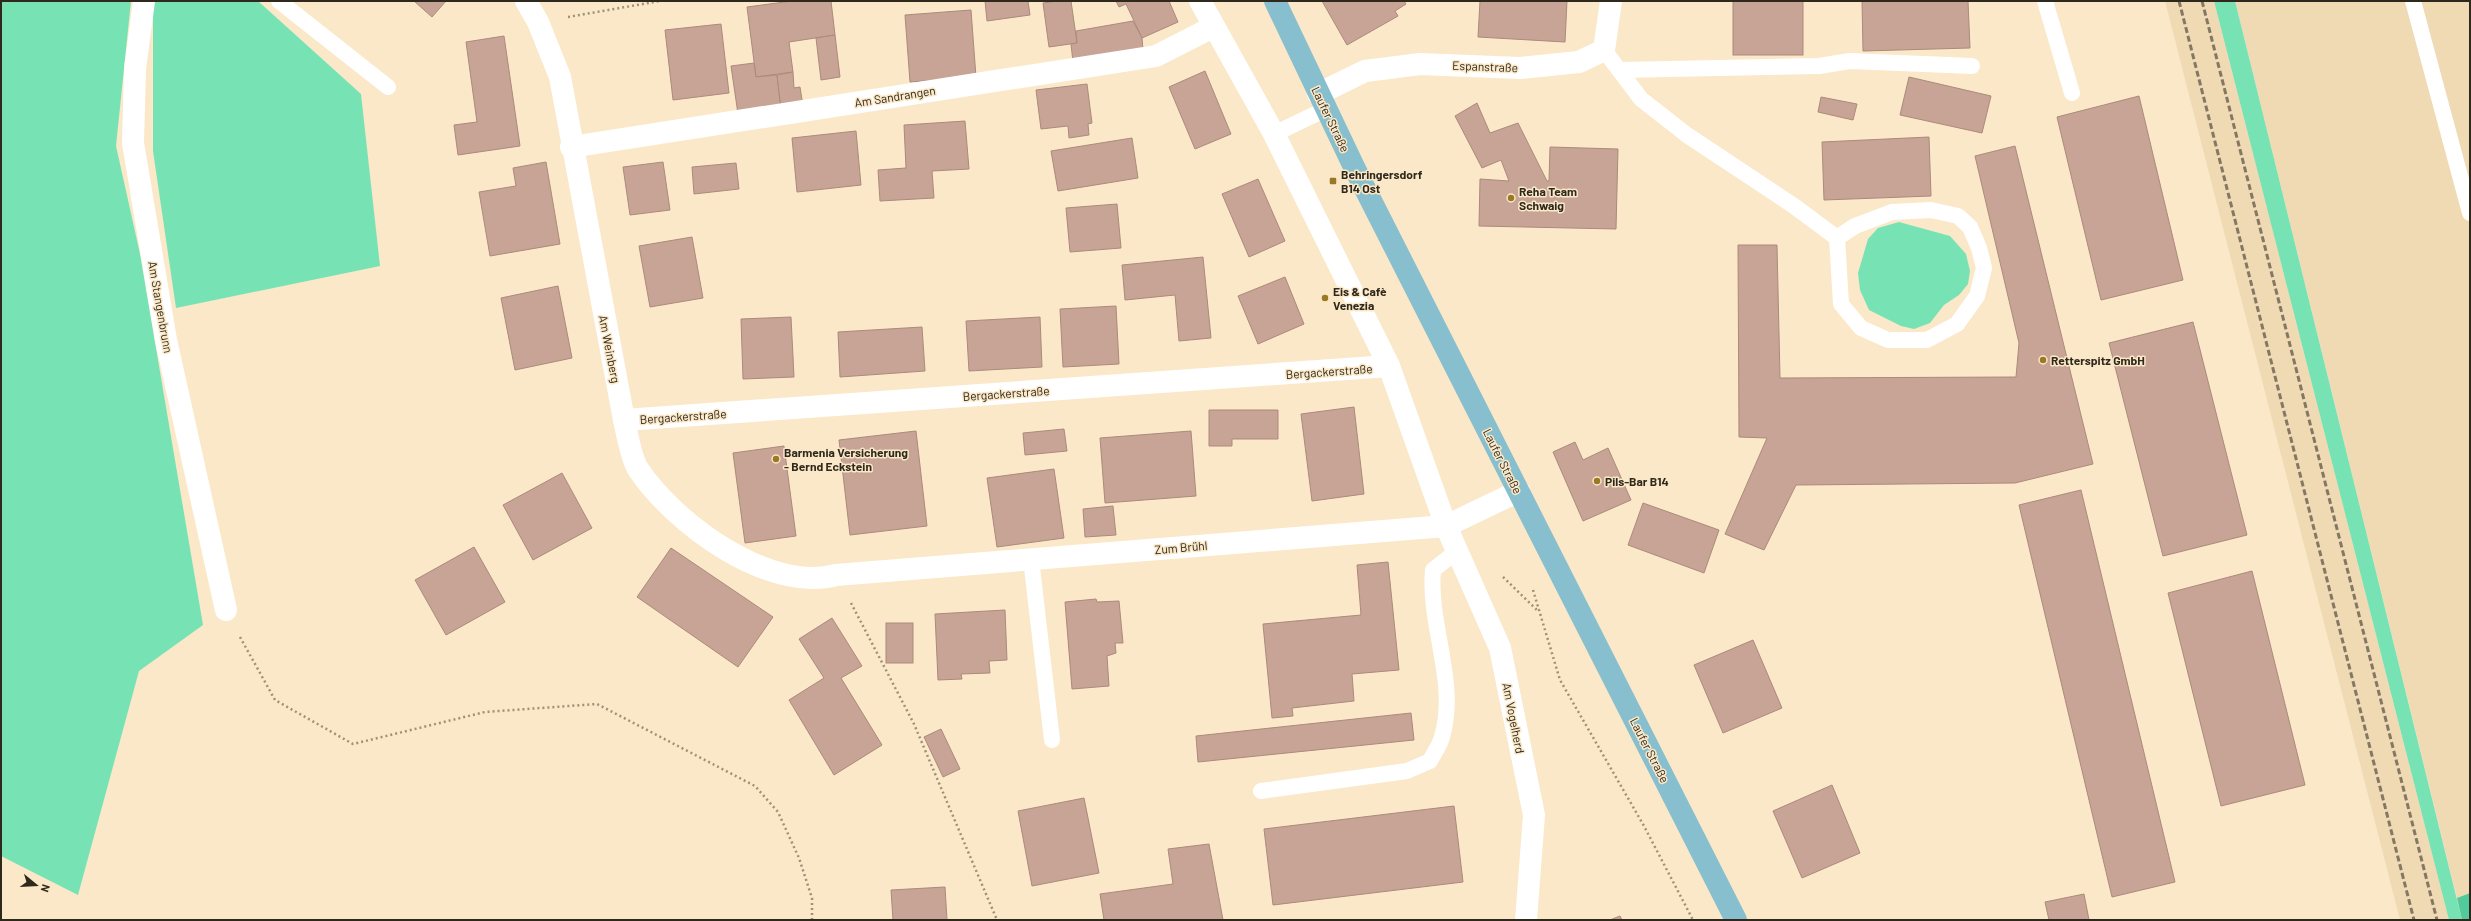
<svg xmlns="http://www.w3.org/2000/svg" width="2471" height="921" font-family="Barlow,sans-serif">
<rect width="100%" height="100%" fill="#fae8c8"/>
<g fill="#f0dab4">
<path d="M 2165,1 L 2214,1 L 2449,920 L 2400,920 Z"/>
<path d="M 2235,1 L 2470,1 L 2470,893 L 2457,898 Z"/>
</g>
<g fill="#77e3b5">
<path d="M 1,1 L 131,1 L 116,146 L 140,254 L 203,625 L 139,671 L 78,895 L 1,856 Z"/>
<path d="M 153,1 L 258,1 L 361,94 L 380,266 L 176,308 L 153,151 Z"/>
<path d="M 2214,1 L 2235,1 L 2462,920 L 2449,920 Z"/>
<path d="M 1899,222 L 1950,236 L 1966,254 L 1970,271 L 1968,284 L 1959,295 L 1944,305 L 1930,323 L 1914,329 L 1901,326 L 1869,310 L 1860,290 L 1858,273 L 1868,239 L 1878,228 Z"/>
</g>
<path fill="#52ca9b" d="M 2470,893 L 2470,920 L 2462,920 L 2457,898 Z"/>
<g fill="#c7a495" stroke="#ac8a7c">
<path d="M 414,1 L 446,1 L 432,17 Z"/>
<path d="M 792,1 L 831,1 L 835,35 L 789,42 L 793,72 L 756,77 L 747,7 Z"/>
<path d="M 985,1 L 1028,1 L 1030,15 L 987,21 Z"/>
<path d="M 1058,1 L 1071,1 L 1077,43 L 1049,47 L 1043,3 Z"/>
<path d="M 1116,1 L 1169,1 L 1178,22 L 1142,38 L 1126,4 L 1119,7 Z"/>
<path d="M 1322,1 L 1404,1 L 1406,4 L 1395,11 L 1398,16 L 1347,45 Z"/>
<path d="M 1480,1 L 1567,1 L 1565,42 L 1478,37 Z"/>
<rect x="1733" y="1" width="70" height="54"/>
<path d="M 1862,1 L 1968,1 L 1970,48 L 1863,51 Z"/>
<path d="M 971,10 L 976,77 L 910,82 L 905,15 Z"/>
<path d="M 1133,21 L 1142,38 L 1143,50 L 1073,62 L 1071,44 L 1077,43 L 1076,31 Z"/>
<path d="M 721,24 L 729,93 L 673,100 L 665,30 Z"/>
<path d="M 835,35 L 840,77 L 821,80 L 816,38 Z"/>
<path d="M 504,36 L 520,146 L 458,155 L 454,125 L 477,122 L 466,42 Z"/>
<path d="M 754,63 L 756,77 L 777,75 L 781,109 L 738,114 L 731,66 Z"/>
<path d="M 1205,71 L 1231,134 L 1195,149 L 1169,87 Z"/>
<path d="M 793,72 L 794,88 L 800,87 L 803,106 L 781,109 L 777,75 Z"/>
<path d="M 1909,77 L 1991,96 L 1982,133 L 1900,115 Z"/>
<path d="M 1087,84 L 1092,123 L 1088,124 L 1089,135 L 1069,138 L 1068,126 L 1041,129 L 1036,90 Z"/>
<path d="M 2139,96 L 2183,280 L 2101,300 L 2057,117 Z"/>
<path d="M 1821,97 L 1857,104 L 1853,120 L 1818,112 Z"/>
<path d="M 1477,103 L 1490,133 L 1518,123 L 1547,181 L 1549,181 L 1550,147 L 1618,149 L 1616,229 L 1479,226 L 1480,179 L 1509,181 L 1501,160 L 1482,168 L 1455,116 Z"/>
<path d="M 965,121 L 969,169 L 932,171 L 934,198 L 880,201 L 878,170 L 906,168 L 904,125 Z"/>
<path d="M 856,131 L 861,185 L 797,192 L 792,138 Z"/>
<path d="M 1929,137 L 1931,196 L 1824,200 L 1822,142 Z"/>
<path d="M 1132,138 L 1138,178 L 1058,191 L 1051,151 Z"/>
<path d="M 2015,146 L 2093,464 L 2015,483 L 1796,485 L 1764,550 L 1725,534 L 1767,438 L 1739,437 L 1738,245 L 1777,245 L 1780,378 L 2016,377 L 2019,343 L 1975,156 Z"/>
<path d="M 546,162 L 560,244 L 490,256 L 479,192 L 516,186 L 513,168 Z"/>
<path d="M 663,162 L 670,210 L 630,215 L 623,167 Z"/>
<path d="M 736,163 L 739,189 L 694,194 L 692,167 Z"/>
<path d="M 1258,179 L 1285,241 L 1249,257 L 1222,194 Z"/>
<path d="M 1117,204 L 1121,248 L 1070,252 L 1066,208 Z"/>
<path d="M 692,237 L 703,298 L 650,307 L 639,246 Z"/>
<path d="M 1203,257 L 1211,338 L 1179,341 L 1175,295 L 1125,300 L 1122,265 Z"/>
<path d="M 1285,277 L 1304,324 L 1258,344 L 1238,296 Z"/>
<path d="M 558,286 L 572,358 L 515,370 L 501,298 Z"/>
<path d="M 1116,306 L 1119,364 L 1063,367 L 1060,309 Z"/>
<path d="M 791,317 L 794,377 L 743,379 L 741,319 Z"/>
<path d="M 1040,317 L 1042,367 L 969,371 L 966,321 Z"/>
<path d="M 2193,322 L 2247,535 L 2163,556 L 2109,343 Z"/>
<path d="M 922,327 L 925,371 L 840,377 L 838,332 Z"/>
<path d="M 1354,407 L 1364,494 L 1312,501 L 1301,414 Z"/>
<path d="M 1209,410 L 1278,410 L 1278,439 L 1232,439 L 1232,446 L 1209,446 Z"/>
<path d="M 1064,429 L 1067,451 L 1025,455 L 1023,433 Z"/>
<path d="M 916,431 L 927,526 L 850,535 L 839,440 Z"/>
<path d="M 1191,431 L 1196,496 L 1105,503 L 1100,438 Z"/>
<path d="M 1575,442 L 1583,460 L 1608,448 L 1631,500 L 1583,521 L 1553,452 Z"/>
<path d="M 784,446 L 796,536 L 745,543 L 733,453 Z"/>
<path d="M 1054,469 L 1064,538 L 997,547 L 987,478 Z"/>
<path d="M 562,473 L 592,528 L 533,560 L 503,505 Z"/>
<path d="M 2081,490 L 2175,882 L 2112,897 L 2019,505 Z"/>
<path d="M 1643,503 L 1719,530 L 1704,573 L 1628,545 Z"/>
<path d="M 1113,506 L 1116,535 L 1085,537 L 1083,509 Z"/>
<path d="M 474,547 L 505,602 L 446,635 L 415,580 Z"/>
<path d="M 671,548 L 773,617 L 738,667 L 637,597 Z"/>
<path d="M 1388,562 L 1399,670 L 1352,674 L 1354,701 L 1292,708 L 1293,716 L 1272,718 L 1263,624 L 1361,615 L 1357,565 Z"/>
<path d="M 2252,571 L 2305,785 L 2221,806 L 2168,593 Z"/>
<path d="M 1096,599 L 1097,602 L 1119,601 L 1123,643 L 1115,643 L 1116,653 L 1107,656 L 1109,686 L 1072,689 L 1065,602 Z"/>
<path d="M 1005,610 L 1007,660 L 989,661 L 990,673 L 961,674 L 962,679 L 938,680 L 935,614 Z"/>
<path d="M 832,618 L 862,666 L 841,678 L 882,745 L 834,775 L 789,700 L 824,678 L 799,639 Z"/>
<rect x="886" y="623" width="27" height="40"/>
<path d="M 1753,640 L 1782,708 L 1723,733 L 1694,665 Z"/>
<path d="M 1411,713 L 1414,740 L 1198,762 L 1196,736 Z"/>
<path d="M 941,729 L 960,769 L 943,777 L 924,737 Z"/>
<path d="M 1832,785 L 1860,853 L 1802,878 L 1773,811 Z"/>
<path d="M 1084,798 L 1099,873 L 1032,886 L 1018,811 Z"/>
<path d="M 1454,806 L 1463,882 L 1273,905 L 1264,829 Z"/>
<path d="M 1209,844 L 1223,920 L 1104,920 L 1100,894 L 1173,884 L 1168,849 Z"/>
<path d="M 945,887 L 947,920 L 893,920 L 891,890 Z"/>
<path d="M 2084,894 L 2089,920 L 2049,920 L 2045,902 Z"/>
<path d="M 1620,916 L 1622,920 L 1610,920 Z"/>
</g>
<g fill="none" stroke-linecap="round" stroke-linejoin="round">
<g stroke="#9e917a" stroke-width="2.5" stroke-dasharray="2 3" stroke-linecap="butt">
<path d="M 568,17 L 660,1"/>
<path d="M 1503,577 L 1538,611"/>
<path d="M 1533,590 L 1560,680 L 1644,826 L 1693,920"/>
<path d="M 851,603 L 914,724 L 997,920"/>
<path d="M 240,637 L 275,700 L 353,744 L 485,712 L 597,704 L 755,786 L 778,812 L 799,858 L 812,898 L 812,920"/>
</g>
<g stroke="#fff" stroke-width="16">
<path d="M 279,1 L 388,87"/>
<path d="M 2045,1 L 2072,93"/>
<path d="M 2413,1 L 2470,213"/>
<path d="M 1604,50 L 1641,99 L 1687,135 L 1794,206 L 1837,238 L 1841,304 L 1861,328 L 1888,340 L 1927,340 L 1957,324 L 1977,296 L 1984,268 L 1979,248 L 1970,227 L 1958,216 L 1931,210 L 1892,212 L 1855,226 L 1837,238"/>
<path d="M 1619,70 L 1819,66 L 1850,61 L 1972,66"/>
<path d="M 1274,134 L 1326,109"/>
<path d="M 1031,559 L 1052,740"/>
<path d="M 1261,791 L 1407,771 L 1430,761 C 1434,753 1440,745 1442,737 C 1458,682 1428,625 1433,570 L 1457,551"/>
</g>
<g stroke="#fff" stroke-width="22">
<path d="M 144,1 L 135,69 L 133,143 L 166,340 L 226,610"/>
<path d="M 526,1 L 538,22 L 560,77 L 624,420 C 627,433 631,458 638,469 C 674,523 768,593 836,575 L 1446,526 L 1519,491"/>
<path d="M 1200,1 L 1274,134 L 1389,366 L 1446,526 L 1500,648 L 1534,815 L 1526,920"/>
<path d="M 1318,94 L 1365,71 L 1420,64 L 1520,68 L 1579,62 L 1604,50 L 1611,1"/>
<path d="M 571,147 L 1156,56 L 1213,27"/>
<path d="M 624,420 L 1389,366"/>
</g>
<path stroke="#88bfce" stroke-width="22" d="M 1275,1 L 1355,169 L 1736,920"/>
<g stroke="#847864" stroke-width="3" stroke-dasharray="6 3" stroke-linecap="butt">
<path d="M 2179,1 L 2414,920"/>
<path d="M 2202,1 L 2437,920"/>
</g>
</g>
<g fill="#9b7924" stroke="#fae8c8" stroke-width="1.5">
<rect x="1329" y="177" width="8" height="8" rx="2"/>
<circle cx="1511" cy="198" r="4"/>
<circle cx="1325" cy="298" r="4"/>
<circle cx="2043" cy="360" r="4"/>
<circle cx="776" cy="459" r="4"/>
<circle cx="1597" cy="481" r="4"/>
</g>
<g text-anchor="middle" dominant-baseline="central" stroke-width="3" stroke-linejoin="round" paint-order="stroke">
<g font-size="12" fill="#2f281c" stroke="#fae8c8">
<text transform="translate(1485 66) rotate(2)">Espanstraße</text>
<text transform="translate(895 96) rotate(-9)">Am Sandrangen</text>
<text transform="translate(1331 119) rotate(64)">Laufer Straße</text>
<text transform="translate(161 307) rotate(80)">Am Stangenbrunn</text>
<text transform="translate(610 349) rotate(79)">Am Weinberg</text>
<text transform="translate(1329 371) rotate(-4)">Bergackerstraße</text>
<text transform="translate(1006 393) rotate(-4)">Bergackerstraße</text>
<text transform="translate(683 416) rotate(-4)">Bergackerstraße</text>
<text transform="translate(1503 461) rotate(63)">Laufer Straße</text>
<text transform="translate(1181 547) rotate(-5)">Zum Brühl</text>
<text transform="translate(1514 718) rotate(79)">Am Vogelherd</text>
<text transform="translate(1650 750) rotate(63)">Laufer Straße</text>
</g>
<g font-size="12" font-weight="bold" fill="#2f281c" stroke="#fae8c8" text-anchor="start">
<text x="1341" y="174">Behringersdorf<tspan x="1341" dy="14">B14 Ost</tspan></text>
<text x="1519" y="191">Reha Team<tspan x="1519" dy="14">Schwaig</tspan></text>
<text x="1333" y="291">Eis &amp; Cafè<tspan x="1333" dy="14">Venezia</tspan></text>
<text x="2051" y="360">Retterspitz GmbH</text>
<text x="784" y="452">Barmenia Versicherung<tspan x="784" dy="14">- Bernd Eckstein</tspan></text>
<text x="1605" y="481">Pils-Bar B14</text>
</g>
</g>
<rect width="2471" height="921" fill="none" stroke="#2f281c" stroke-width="4"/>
<g transform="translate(36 885) rotate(108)" stroke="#fae8c8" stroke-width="3" paint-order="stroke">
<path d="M0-3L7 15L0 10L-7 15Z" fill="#2f281c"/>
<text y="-6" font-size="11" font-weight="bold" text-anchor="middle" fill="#2f281c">N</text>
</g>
</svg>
